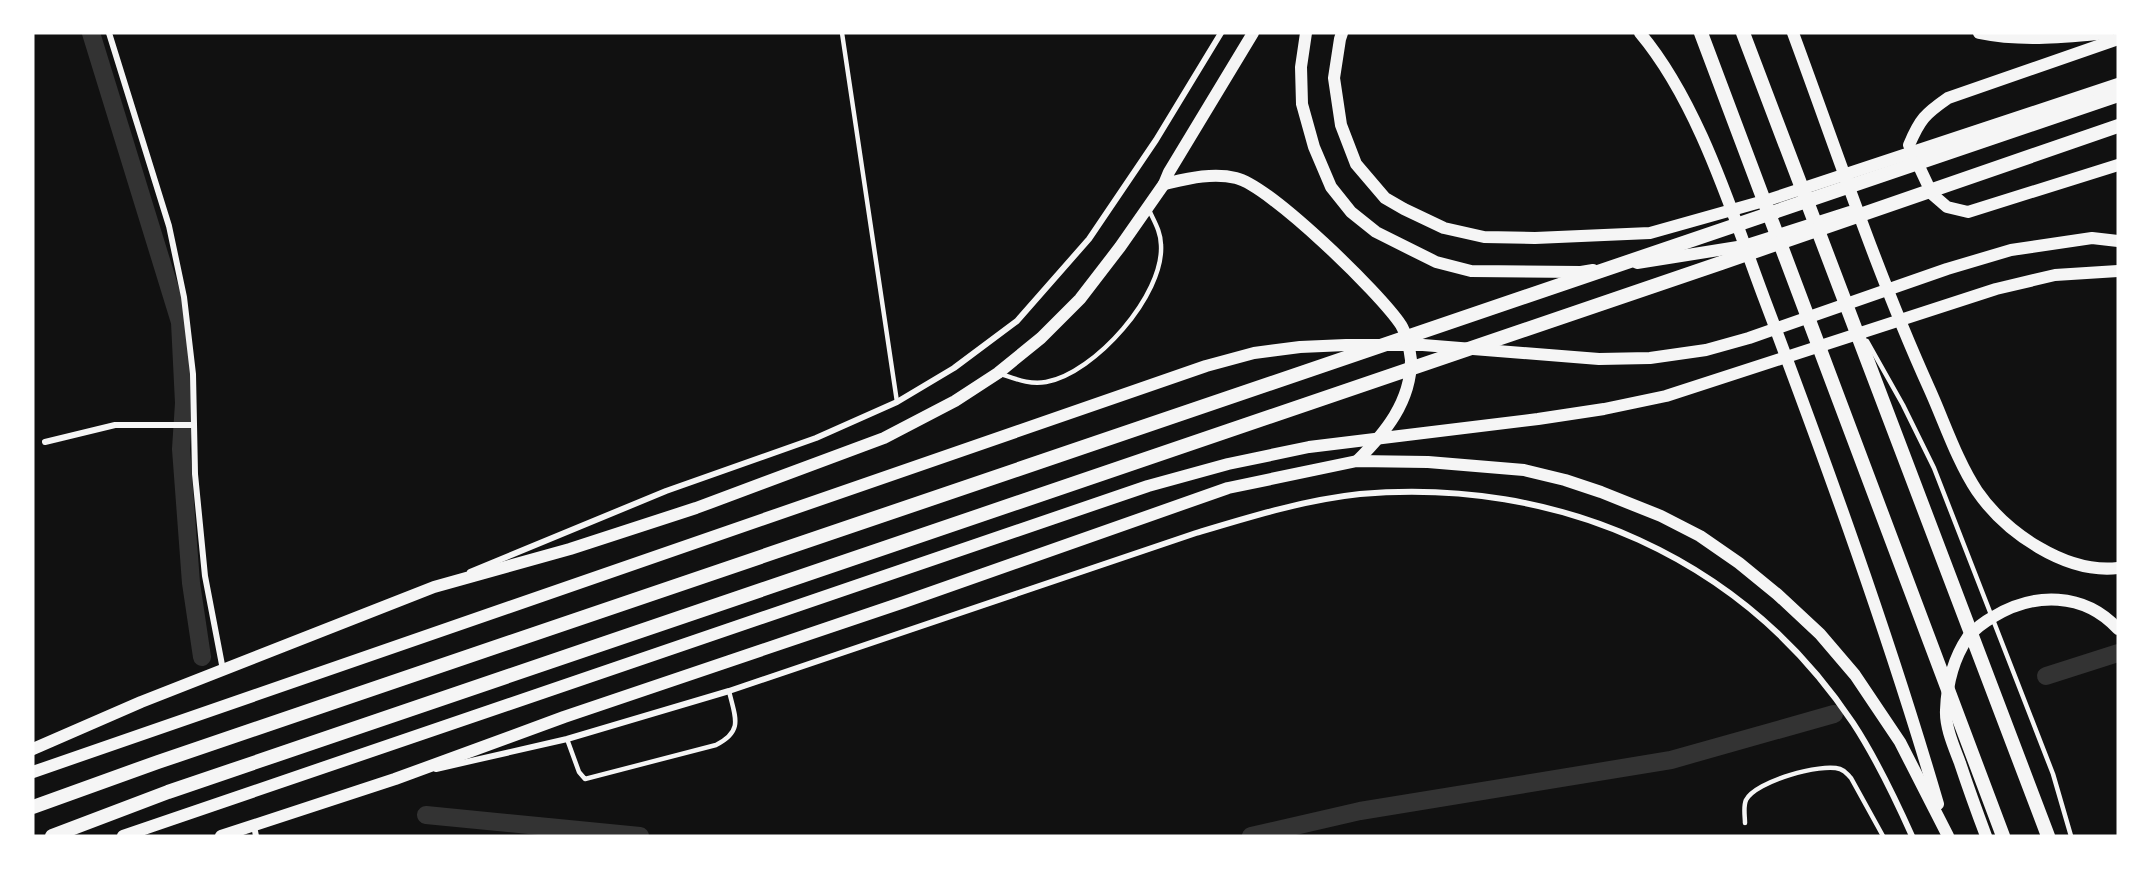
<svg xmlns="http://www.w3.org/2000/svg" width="2151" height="869" font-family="Lato,sans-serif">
<rect width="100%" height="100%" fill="#111"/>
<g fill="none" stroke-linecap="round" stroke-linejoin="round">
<g stroke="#333" stroke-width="18">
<path d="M 91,33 L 180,322 L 184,403 L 181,449 L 191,583 L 202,657"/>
<path d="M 2046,676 L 2118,653"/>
<path d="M 426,815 L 640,836"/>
<path d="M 1251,836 L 1360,811 L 1671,760 L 1834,714"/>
</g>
<g stroke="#f5f5f5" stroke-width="4.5">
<path d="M 842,33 L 897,402"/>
<path d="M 1867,341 L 1903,405 L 1934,468 L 2053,774 L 2071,836"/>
<path d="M 1001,374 C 1016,379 1030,385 1046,382 C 1095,373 1164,295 1161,245 C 1161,232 1154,221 1149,210"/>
<path d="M 567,739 L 579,772 L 585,779 L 716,745 C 744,731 735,717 729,691"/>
<path d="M 1745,823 C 1745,816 1743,807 1746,800 C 1756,781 1821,763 1840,769 C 1846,771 1847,774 1851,778 L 1883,836"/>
</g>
<g stroke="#f5f5f5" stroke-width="6">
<path d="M 109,33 L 169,226 L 184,297 L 193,374 L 195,474 L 205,576 L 223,670"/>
<path d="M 45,442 L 115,425 L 194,425"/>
<path d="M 470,572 L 666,491 L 816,438 L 897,402 L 954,368 L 1017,321 L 1089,239 L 1156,140 L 1221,33"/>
<path d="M 436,769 L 567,739 L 729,691 L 1196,533 C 1249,517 1304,500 1360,494 C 1557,477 1742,557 1853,723 C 1876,758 1895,798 1912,836"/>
<path d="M 254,826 L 256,836"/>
</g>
<g stroke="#f5f5f5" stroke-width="12">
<path d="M 1306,33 L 1301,67 L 1302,104 L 1314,147 L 1331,187 L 1351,212 L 1376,232 L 1436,262 L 1471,271 L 1581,272 L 1593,270"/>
<path d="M 1342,33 L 1340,39 L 1334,78 L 1341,125 L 1356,164 L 1385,198 L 1404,209 L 1444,228 L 1484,237 L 1535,238 L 1650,233 L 1771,199 L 2118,84"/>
<path d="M 1640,33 C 1699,103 1732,213 1764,298 C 1827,465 1888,633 1938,804"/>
<path d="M 1793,33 C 1837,152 1877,273 1929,388 C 1944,421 1957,461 1977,491 C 2006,533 2066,574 2118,568"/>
<path d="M 1979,33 C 2022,42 2065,37 2108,33"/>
<path d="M 2118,39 L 1948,98 C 1925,114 1920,119 1909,145 L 1932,194 L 1947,207 L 1968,212 L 2118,165"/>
<path d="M 1164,184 C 1186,179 1212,172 1236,178 C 1270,186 1380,293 1401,325 C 1406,333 1410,350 1411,360 C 1411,402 1385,433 1357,461"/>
<path d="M 1637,263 L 1744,246 L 1850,212"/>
<path d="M 33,749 L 141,702 L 434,587 L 570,549 L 696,508 L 884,438 L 955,401 L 998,373 L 1041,338 L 1080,299 L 1120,247 L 1164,184 L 1169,172 L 1253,33"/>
<path d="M 33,772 L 1206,366 L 1254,353 L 1300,347 L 1346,345 L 1423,345 L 1599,359 L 1650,358 L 1706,350 L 1749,338 L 1947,269 L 2011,250 L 2092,238 L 2118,241"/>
<path d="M 123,836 L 1148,486 L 1228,464 L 1309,447 L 1538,419 L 1604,409 L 1666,396 L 1996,289 L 2055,275 L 2118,271"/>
<path d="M 221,836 L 395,779 L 564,717 L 904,602 L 1228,488 L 1357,461 L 1428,462 L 1524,470 L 1565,480 L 1601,492 L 1661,516 L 1700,536 L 1739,563 L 1777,594 L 1820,634 L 1855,675 L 1900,742 L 1948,836"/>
<path d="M 1986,836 C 1977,812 1968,787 1960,763 C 1954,747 1945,727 1946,710 C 1947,684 1953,659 1968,637 C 1975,629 1984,622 1993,617 C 2034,592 2084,592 2118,629"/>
</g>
<g stroke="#f5f5f5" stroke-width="14">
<path d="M 1701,33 L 2003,836"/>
<path d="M 1743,33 L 2048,836"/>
<path d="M 33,807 L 158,762 L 2118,95"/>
<path d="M 52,836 L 168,792 L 1721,263 L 2118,126"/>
</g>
</g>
<rect width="2151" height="869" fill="none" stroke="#ffffff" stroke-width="69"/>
</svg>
